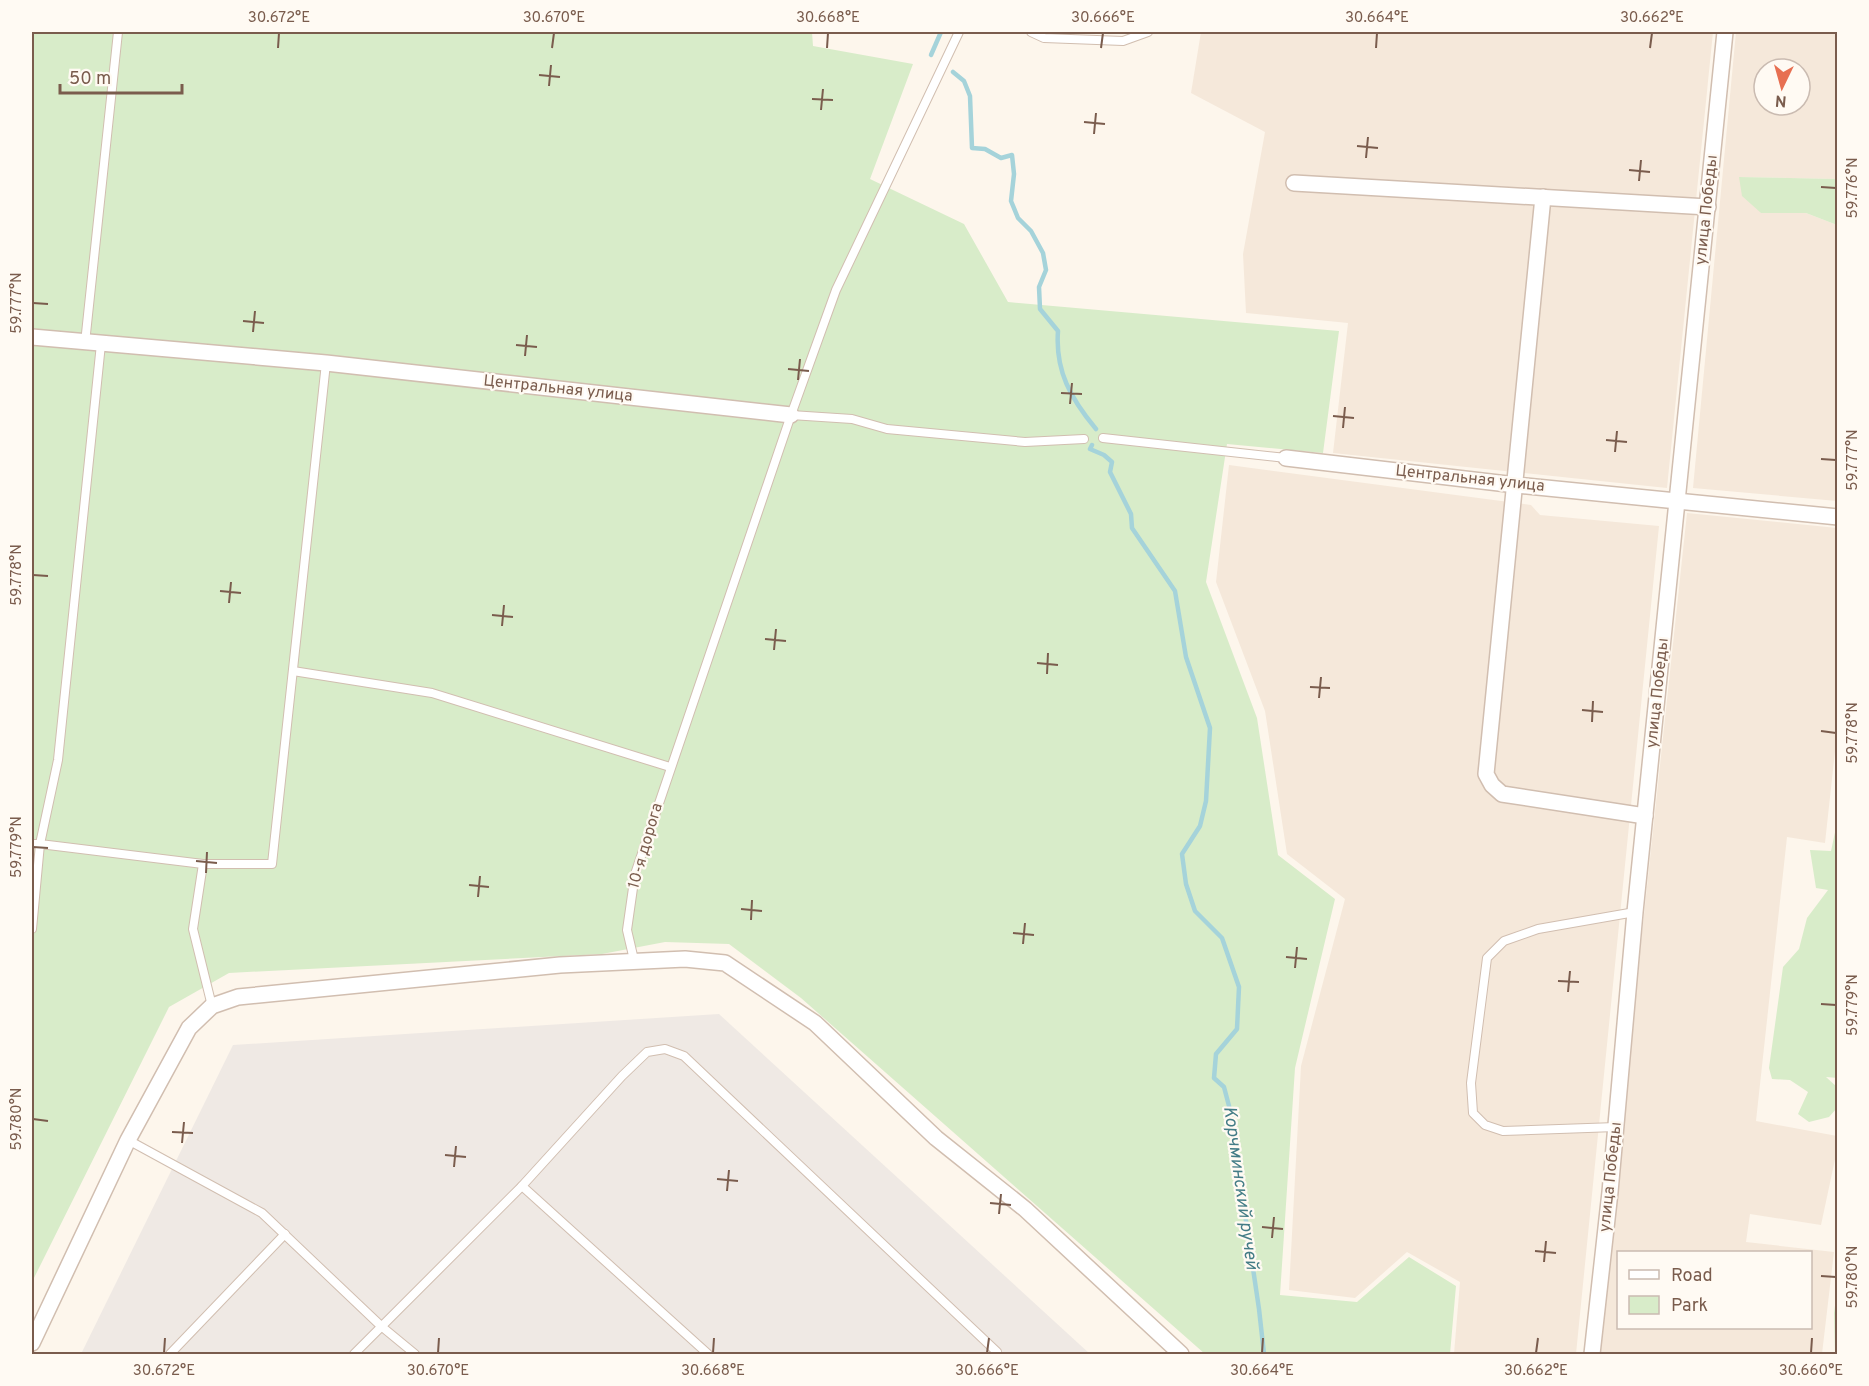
<svg xmlns="http://www.w3.org/2000/svg" width="1869" height="1386" font-family="Overpass,sans-serif">
<rect width="100%" height="100%" fill="#fdf6ec"/>
<g fill="#f5e8da" fill-rule="evenodd">
<path d="M 1201,32 L 1713,32 L 1667,488 L 1333,453 L 1348,323 L 1246,313 L 1243,254 L 1265,132 L 1191,93 Z"/>
<path d="M 1736,32 L 1837,32 L 1837,179 L 1740,177 L 1761,213 L 1806,213 L 1837,225 L 1837,501 L 1693,488 ZM 1764,69 L 1800,69 L 1800,105 L 1764,105 Z"/>
<path d="M 1229,465 L 1531,505 L 1540,515 L 1659,526 L 1576,1354 L 1454,1354 L 1460,1282 L 1407,1252 L 1355,1298 L 1289,1290 L 1301,1066 L 1345,899 L 1287,854 L 1265,711 L 1216,582 Z"/>
<path d="M 1687,513 L 1837,528 L 1838,724 L 1825,843 L 1787,837 L 1756,1121 L 1837,1136 L 1837,1150 L 1821,1225 L 1750,1214 L 1746,1242 L 1834,1252 L 1822,1354 L 1597,1354 ZM 1618,1252 L 1810,1252 L 1810,1328 L 1618,1328 Z"/>
</g>
<path fill="#efe9e4" d="M 719,1014 L 1090,1354 L 81,1354 L 233,1045 Z"/>
<g fill="#d8ecc9">
<path d="M 32,32 L 812,32 L 813,46 L 913,64 L 870,179 L 964,224 L 1008,302 L 1339,331 L 1323,453 L 1227,444 L 1206,582 L 1257,718 L 1278,855 L 1335,899 L 1295,1068 L 1280,1295 L 1357,1302 L 1409,1257 L 1456,1286 L 1450,1354 L 1205,1354 L 801,998 L 729,944 L 665,942 L 602,954 L 229,973 L 169,1007 L 32,1282 Z"/>
<path d="M 1739,177 L 1837,179 L 1837,225 L 1806,213 L 1761,213 L 1742,196 Z"/>
<path d="M 1837,823 L 1838,1078 L 1826,1077 L 1837,1087 L 1837,1108 L 1829,1117 L 1809,1122 L 1798,1114 L 1808,1092 L 1790,1080 L 1772,1079 L 1769,1068 L 1783,967 L 1799,949 L 1807,918 L 1828,890 L 1816,888 L 1810,850 L 1831,851 Z"/>
<path d="M 1837,1291 L 1838,1354 L 1835,1354 L 1834,1313 Z"/>
</g>
<g fill="none" stroke-linecap="round" stroke-linejoin="round">
<g stroke="#a5d3da" stroke-width="4.5">
<path d="M 931,55 L 941,32"/>
<path d="M 953,72 L 964,81 L 970,96 L 972,148 L 985,149 L 1001,158 L 1012,155 L 1014,174 L 1011,201 L 1018,218 L 1031,231 L 1043,253 L 1046,270 L 1039,287 L 1040,309 L 1058,331 C 1055,371 1071,399 1096,429"/>
<path d="M 1092,445 L 1090,449 L 1104,455 L 1112,462 L 1110,472 L 1131,514 L 1132,528 L 1175,591 L 1186,657 L 1210,728 L 1206,801 L 1200,826 L 1182,854 L 1186,884 L 1195,911 L 1222,938 L 1239,987 L 1237,1029 L 1216,1054 L 1214,1078 L 1224,1087 L 1229,1106 L 1259,1309 L 1264,1354"/>
</g>
<defs>
<g id="service">
<path d="M 1031,32 L 1044,38 L 1123,41 L 1148,32"/>
<path d="M 85,343 L 118,32"/>
<path d="M 101,344 L 58,760 L 40,844 L 203,864 L 272,864 L 326,363"/>
<path d="M 791,415 L 852,419 L 887,429 L 1025,442 L 1084,439"/>
<path d="M 1103,438 L 1286,458"/>
<path d="M 293,671 L 432,693 L 670,767"/>
<path d="M 32,844 L 40,844 L 32,929"/>
<path d="M 203,864 L 193,929 L 212,1006"/>
<path d="M 634,960 L 627,930 L 635,874 L 791,415 L 836,290 L 959,32"/>
<path d="M 1616,1127 L 1503,1131 L 1485,1125 L 1473,1113 L 1471,1083 L 1487,958 L 1504,941 L 1538,929 L 1635,912"/>
<path d="M 128,1140 L 262,1213 L 381,1326 L 415,1354"/>
<path d="M 522,1186 L 708,1354"/>
<path d="M 170,1354 L 285,1234"/>
<path d="M 354,1354 L 522,1186 L 622,1076 L 647,1052 L 665,1049 L 684,1056 L 997,1352 L 995,1354"/>
</g>
<g id="minor">
<path d="M 1294,183 L 1708,207"/>
<path d="M 1543,197 L 1486,774 L 1492,785 L 1502,794 L 1645,816"/>
<path d="M 32,337 L 326,363 L 791,415"/>
<path d="M 1286,458 L 1516,485 L 1838,517"/>
<path d="M 32,1343 L 128,1140 L 189,1028 L 212,1006 L 238,997 L 560,965 L 685,959 L 725,963 L 815,1023 L 936,1138 L 1025,1209 L 1181,1354"/>
<path d="M 1592,1354 L 1610,1192 L 1635,912 L 1725,32"/>
</g>
</defs>
<use href="#service" stroke="#d1beb0" stroke-width="10"/>
<use href="#minor" stroke="#d1beb0" stroke-width="18"/>
<use href="#service" stroke="#fff" stroke-width="8"/>
<use href="#minor" stroke="#fff" stroke-width="15"/>
</g>
<path fill="none" stroke="#7a5c4d" stroke-width="2" d="M 278,48 L 279,33M 552,48 L 554,33M 827,48 L 828,33M 1101,48 L 1103,33M 1376,48 L 1377,33M 1650,48 L 1652,33M 539,75 L 560,77M 549,86 L 551,65M 812,99 L 833,100M 821,110 L 823,89M 1084,122 L 1105,124M 1094,134 L 1096,113M 1357,146 L 1378,148M 1366,158 L 1368,137M 1629,170 L 1650,172M 1639,181 L 1641,160M 1821,187 L 1836,188M 33,303 L 48,304M 243,321 L 264,323M 253,332 L 255,311M 516,345 L 537,347M 525,356 L 527,335M 788,369 L 809,371M 798,380 L 800,359M 1061,393 L 1082,394M 1070,404 L 1072,383M 1333,416 L 1354,418M 1343,428 L 1345,407M 1606,440 L 1627,442M 1615,452 L 1617,431M 1821,459 L 1836,460M 33,575 L 48,576M 220,591 L 241,593M 229,603 L 231,582M 492,615 L 513,617M 502,626 L 504,605M 765,639 L 786,641M 774,650 L 776,629M 1037,663 L 1058,665M 1047,674 L 1048,653M 1310,687 L 1330,688M 1319,698 L 1321,677M 1582,710 L 1603,712M 1592,722 L 1593,701M 1821,731 L 1836,733M 33,847 L 48,848M 196,861 L 217,863M 206,873 L 207,852M 469,885 L 489,887M 478,897 L 480,876M 741,909 L 762,911M 751,920 L 752,900M 1013,933 L 1034,935M 1023,944 L 1025,923M 1286,957 L 1307,959M 1295,968 L 1297,947M 1558,981 L 1579,982M 1568,992 L 1570,971M 1821,1004 L 1836,1005M 33,1119 L 48,1121M 172,1132 L 193,1133M 182,1143 L 184,1122M 445,1155 L 466,1157M 454,1167 L 456,1146M 717,1179 L 738,1181M 727,1191 L 729,1170M 990,1203 L 1011,1205M 999,1214 L 1001,1194M 1262,1227 L 1283,1229M 1272,1238 L 1274,1217M 1535,1251 L 1556,1253M 1544,1262 L 1546,1241M 1821,1276 L 1836,1277M 164,1353 L 165,1338M 438,1353 L 439,1338M 713,1353 L 714,1338M 987,1353 L 989,1338M 1262,1353 L 1263,1338M 1536,1353 L 1538,1338M 1811,1353 L 1812,1338"/>
<g text-anchor="middle" dominant-baseline="central" stroke-width="4.5" stroke-linejoin="round" paint-order="stroke">
<g font-size="16" fill="#7a5c4d" stroke="#fffaf3">
<text transform="translate(1707 210) rotate(-84)">улица Победы</text>
<text transform="translate(558 389) rotate(6)">Центральная улица</text>
<text transform="translate(1470 479) rotate(6)">Центральная улица</text>
<text transform="translate(1658 693) rotate(-84)">улица Победы</text>
<text transform="translate(646 846) rotate(-74)">10-я дорога</text>
<text transform="translate(1611 1177) rotate(-84)">улица Победы</text>
</g>
<g font-size="18" font-style="italic" fill="#437c86" stroke="#fffaf3">
<text transform="translate(1240 1188) rotate(82)">Корчминский ручей</text>
</g>
</g>
<rect width="1869" height="1386" fill="none" stroke="#fffaf3" stroke-width="66"/>
<rect x="1617" y="1251" width="195" height="78" fill="#fffaf3" stroke="#cabbb1" stroke-width="1.5"/>
<rect x="1629" y="1270" width="30" height="9" fill="#ffffff" stroke="#cabbb1" stroke-width="1.5"/>
<text x="1671" y="1281" font-size="18" fill="#7a5c4d">Road</text>
<rect x="1629" y="1296" width="30" height="18" fill="#d8ecc9" stroke="#cabbb1" stroke-width="1.5"/>
<text x="1671" y="1311" font-size="18" fill="#7a5c4d">Park</text>
<g transform="translate(1782 87) rotate(185)"><circle r="28" fill="#fffaf3" stroke="#cabbb1" stroke-width="1.5"/>
<path d="M0-4.5L10 22L0 15L-10 22Z" fill="#e76f51"/>
<text y="-9" font-size="16" font-weight="bold" text-anchor="middle" fill="#7a5c4d">N</text>
</g>
<path d="M60 84v9h122v-9" fill="none" stroke="#7a5c4d" stroke-width="3"/>
<text x="69" y="84" font-size="18" fill="#7a5c4d" stroke="#fffaf3" stroke-width="4.5" paint-order="stroke">50 m</text>
<rect x="33" y="33" width="1803" height="1320" fill="none" stroke="#7a5c4d" stroke-width="2"/>
<g font-size="15" text-anchor="middle" fill="#7a5c4d">
<text x="279" y="22">30.672°E</text>
<text x="554" y="22">30.670°E</text>
<text x="828" y="22">30.668°E</text>
<text x="1103" y="22">30.666°E</text>
<text x="1377" y="22">30.664°E</text>
<text x="1652" y="22">30.662°E</text>
<text transform="translate(1852 188) rotate(-90)" y="5">59.776°N</text>
<text transform="translate(16 303) rotate(-90)" y="5">59.777°N</text>
<text transform="translate(1852 460) rotate(-90)" y="5">59.777°N</text>
<text transform="translate(16 575) rotate(-90)" y="5">59.778°N</text>
<text transform="translate(1852 733) rotate(-90)" y="5">59.778°N</text>
<text transform="translate(16 847) rotate(-90)" y="5">59.779°N</text>
<text transform="translate(1852 1005) rotate(-90)" y="5">59.779°N</text>
<text transform="translate(16 1119) rotate(-90)" y="5">59.780°N</text>
<text transform="translate(1852 1277) rotate(-90)" y="5">59.780°N</text>
<text x="164" y="1375">30.672°E</text>
<text x="438" y="1375">30.670°E</text>
<text x="713" y="1375">30.668°E</text>
<text x="987" y="1375">30.666°E</text>
<text x="1262" y="1375">30.664°E</text>
<text x="1536" y="1375">30.662°E</text>
<text x="1811" y="1375">30.660°E</text>
</g>
</svg>
